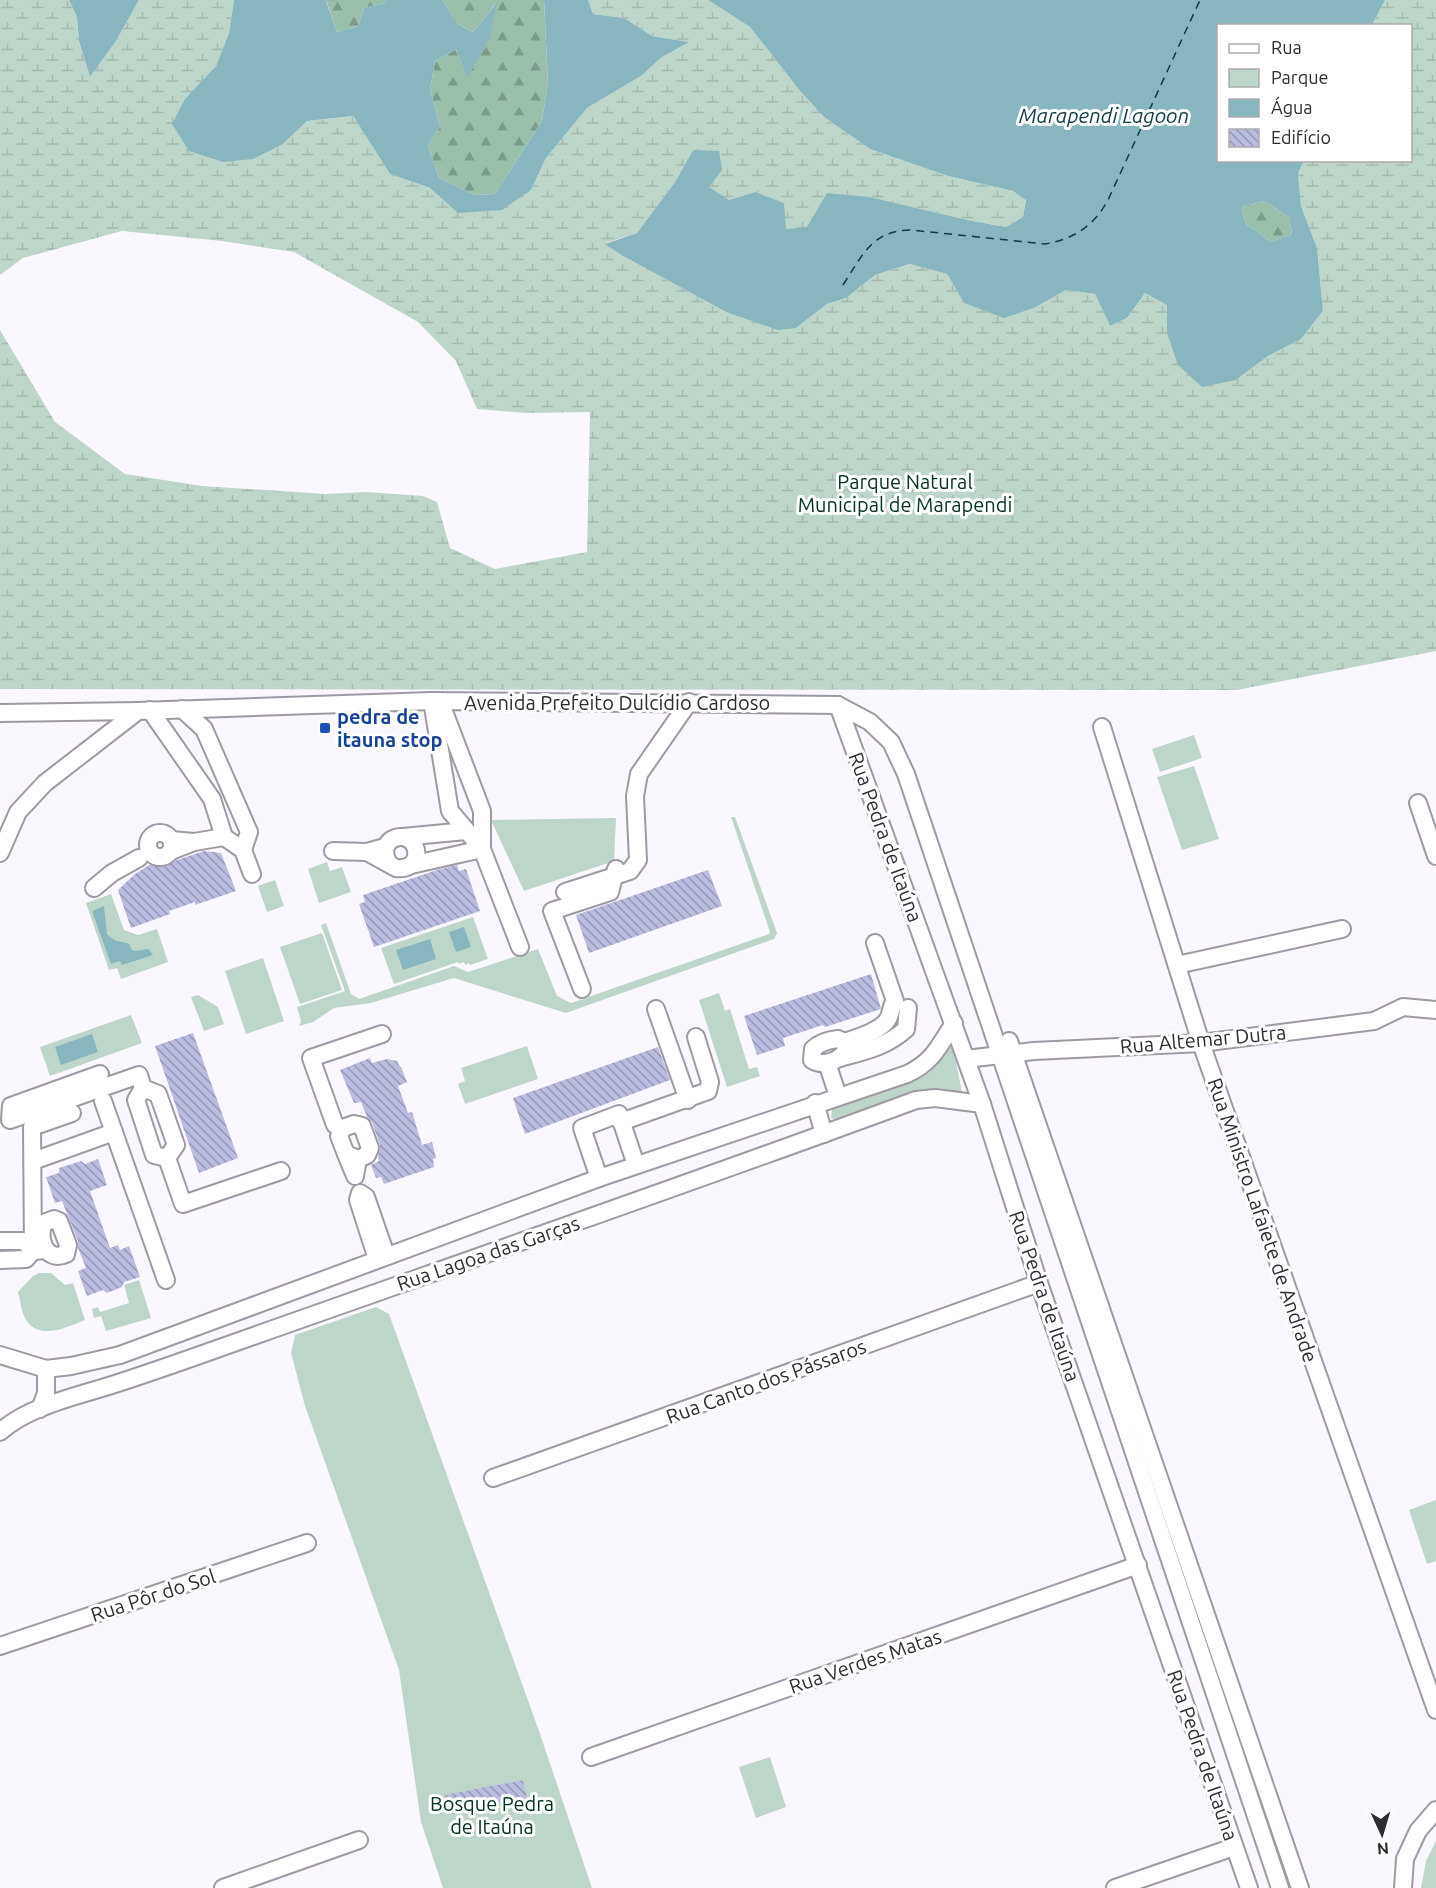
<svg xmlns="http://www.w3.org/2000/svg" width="1436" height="1888" font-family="Ubuntu,sans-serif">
<defs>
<pattern id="forest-firs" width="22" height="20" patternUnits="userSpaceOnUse" patternTransform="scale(1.5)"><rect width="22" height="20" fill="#99bfab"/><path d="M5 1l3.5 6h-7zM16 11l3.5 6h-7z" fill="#7d9b8c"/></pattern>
<pattern id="wetland-marsh" width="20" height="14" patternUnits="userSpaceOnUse" patternTransform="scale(1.5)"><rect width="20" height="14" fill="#bed6c9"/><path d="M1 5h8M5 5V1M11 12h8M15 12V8" fill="none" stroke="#a4b8ad"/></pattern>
<pattern id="building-back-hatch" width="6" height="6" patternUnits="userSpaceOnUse" patternTransform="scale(1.5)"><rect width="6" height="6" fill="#babce0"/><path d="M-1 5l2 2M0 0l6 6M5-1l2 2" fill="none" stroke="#9899b6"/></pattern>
</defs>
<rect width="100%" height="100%" fill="#fbf7fe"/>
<g fill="#bed6c9">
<path d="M 1194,735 L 1202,758 L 1160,772 L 1152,749 Z"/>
<path d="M 1194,766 L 1219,839 L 1182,850 L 1157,777 Z"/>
<path d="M 731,817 L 735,817 L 777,933 L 774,939 L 566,1013 L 454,978 L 371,1003 L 334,1008 L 313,1022 L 299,1026 L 301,1021 L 297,1007 L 345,991 L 321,925 L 326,923 L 351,994 L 359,999 L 454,966 L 468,972 L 538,949 L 557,996 L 571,1003 L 769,934 L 770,932 Z"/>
<path d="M 616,818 L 614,861 L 524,891 L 491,820 Z"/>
<path d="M 327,862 L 330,871 L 342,867 L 351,892 L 319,903 L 308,869 Z"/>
<path d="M 275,880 L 284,906 L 267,912 L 258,886 Z"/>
<path d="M 111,894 L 124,930 L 138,935 L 157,929 L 168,962 L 121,979 L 117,968 L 109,970 L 86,903 Z"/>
<path d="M 473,917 L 488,959 L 470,965 L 469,963 L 465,965 L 464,962 L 459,964 L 458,962 L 394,984 L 381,948 Z"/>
<path d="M 322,933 L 342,990 L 300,1004 L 280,947 Z"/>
<path d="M 263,958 L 284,1021 L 246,1034 L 225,971 Z"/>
<path d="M 719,993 L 725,1011 L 730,1009 L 749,1069 L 757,1067 L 760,1076 L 727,1087 L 699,1000 Z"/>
<path d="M 198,995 L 218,1007 L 224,1024 L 204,1031 L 191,997 Z"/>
<path d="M 131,1015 L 142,1043 L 50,1076 L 40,1047 Z"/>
<path d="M 527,1046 L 538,1079 L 465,1104 L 458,1084 L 465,1081 L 461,1068 Z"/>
<path d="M 953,1047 L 962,1092 L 957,1094 L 938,1089 L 919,1090 L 838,1120 L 831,1118 L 832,1108 L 946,1049 Z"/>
<path d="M 39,1273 L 51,1273 L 65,1285 L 73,1283 L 85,1320 C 67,1327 36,1343 24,1316 C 21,1309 20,1299 18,1292 L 33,1276 Z"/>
<path d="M 139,1280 L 151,1318 L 106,1331 L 101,1316 L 94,1318 L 92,1309 L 98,1307 L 100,1312 L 129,1303 L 124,1285 Z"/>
<path d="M 376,1307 L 389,1314 L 539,1731 L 592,1888 L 443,1888 L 421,1822 L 399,1670 L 305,1406 L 291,1353 L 295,1335 Z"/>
<path d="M 1436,1500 L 1436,1561 L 1427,1564 L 1409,1510 Z"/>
<path d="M 770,1757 L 786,1807 L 756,1818 L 739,1767 Z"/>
<path d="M 1436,1841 L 1436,1888 L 1421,1888 L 1426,1861 Z"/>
</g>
<g fill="url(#forest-firs)">
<path d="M 326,0 L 387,0 L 385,3 L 364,8 L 358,26 L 337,32 Z"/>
<path d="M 443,0 L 544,0 L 548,83 L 542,121 L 495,194 L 475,195 L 439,178 L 428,146 L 440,126 L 430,90 L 435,61 L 456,49 L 467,77 L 496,3 L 473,32 L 456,23 Z"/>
<path d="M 1264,201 L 1289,217 L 1292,234 L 1271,242 L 1246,224 L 1242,207 Z"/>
</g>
<path fill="url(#wetland-marsh)" d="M 0,0 L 69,0 L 77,17 L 79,41 L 90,77 L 116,41 L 139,0 L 234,0 L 229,33 L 216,66 L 186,99 L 283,144 L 307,121 L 353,116 L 390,174 L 430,188 L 459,213 L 531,190 L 546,158 L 587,108 L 641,76 L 662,57 L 688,42 L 652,36 L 624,18 L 593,14 L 588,0 L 708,0 L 750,27 L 800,91 L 824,117 L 870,149 L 948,176 L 1013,191 L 1026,199 L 1023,217 L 1006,227 L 967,220 L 786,229 L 755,192 L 729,200 L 708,187 L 693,150 L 675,182 L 637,233 L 606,243 L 623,256 L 726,312 L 796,328 L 827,304 L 846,298 L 875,275 L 911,264 L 947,274 L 964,303 L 1036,307 L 1066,290 L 1095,294 L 1110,326 L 1127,318 L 1145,293 L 1168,305 L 1167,333 L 1236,380 L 1268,356 L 1301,339 L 1323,311 L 1317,248 L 1301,206 L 1298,173 L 1304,161 L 1410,160 L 1410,26 L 1372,25 L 1385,0 L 1436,0 L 1436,651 L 1237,690 L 0,689 L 0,330 L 55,422 L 125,474 L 202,486 L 326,494 L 366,492 L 423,496 L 437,502 L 450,548 L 495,569 L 587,552 L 590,412 L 526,413 L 477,409 L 456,361 L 418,322 L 294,252 L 222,241 L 122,231 L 23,258 L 0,275 Z"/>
<g fill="#88b6be" fill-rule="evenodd">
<path d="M 69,0 L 139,0 L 116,41 L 90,77 L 79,41 L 77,17 Z"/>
<path d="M 234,0 L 346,0 L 326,1 L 337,32 L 358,26 L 364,8 L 385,3 L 387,0 L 443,0 L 456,23 L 473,32 L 497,2 L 490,38 L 467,78 L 456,49 L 435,61 L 430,90 L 440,126 L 428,146 L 439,178 L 475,195 L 495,194 L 542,121 L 548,83 L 544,0 L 588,0 L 593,14 L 624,18 L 652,36 L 689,42 L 662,57 L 641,76 L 587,108 L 546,158 L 531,190 L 502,210 L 458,213 L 430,188 L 390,174 L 353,116 L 307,121 L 283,144 L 253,159 L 223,162 L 189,151 L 172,124 L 185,99 L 216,66 L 229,33 Z"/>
<path d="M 708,0 L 1385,0 L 1372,25 L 1218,26 L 1218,160 L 1304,161 L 1298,173 L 1301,206 L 1317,248 L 1323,311 L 1301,339 L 1268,356 L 1236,380 L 1202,387 L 1178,365 L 1167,333 L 1167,305 L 1145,293 L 1127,318 L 1110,326 L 1095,294 L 1066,290 L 1036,307 L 1004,318 L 964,303 L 947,274 L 910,264 L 875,275 L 846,298 L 827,304 L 796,328 L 778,330 L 726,312 L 623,256 L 605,244 L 637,233 L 675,182 L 693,150 L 719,151 L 722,170 L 709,187 L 729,200 L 755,192 L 784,203 L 786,229 L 807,227 L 827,193 L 869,197 L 967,220 L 1006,227 L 1023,217 L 1026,200 L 1013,191 L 948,176 L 870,149 L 824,117 L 800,91 L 750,27 ZM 1264,201 L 1289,217 L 1292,234 L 1271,242 L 1246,224 L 1242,207 Z"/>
<path d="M 104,906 L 107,934 C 113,942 121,941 129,944 L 132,950 L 135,951 L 148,949 L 153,955 L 122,965 L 120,961 L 111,964 L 92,911 Z"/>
<path d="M 464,927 L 471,947 L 456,952 L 449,932 Z"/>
<path d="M 430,939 L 436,959 L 403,970 L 396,950 Z"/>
<path d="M 92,1034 L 98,1052 L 61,1065 L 55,1047 Z"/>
</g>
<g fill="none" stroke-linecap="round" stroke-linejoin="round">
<path stroke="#113c43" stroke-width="1.5" stroke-dasharray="8 6" stroke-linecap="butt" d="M 843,285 C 862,256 872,230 911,230 L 1045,244 C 1074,239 1094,226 1108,200 L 1200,0"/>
</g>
<g fill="url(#building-back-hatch)">
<path d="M 204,851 L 221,853 L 236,891 L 195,905 L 195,902 L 169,911 L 170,914 L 131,928 L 118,890 L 135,874 L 154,862 L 163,858 L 169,861 L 174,861 Z"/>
<path d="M 457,865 L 459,871 L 466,869 L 480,911 L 374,947 L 359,904 L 365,902 L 363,895 L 437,870 Z"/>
<path d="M 708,870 L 722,906 L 589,953 L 576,915 Z"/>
<path d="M 871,974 L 881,1009 L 825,1027 L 823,1025 L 783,1038 L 785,1046 L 757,1055 L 744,1016 Z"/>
<path d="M 193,1033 L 238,1158 L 199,1173 L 155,1046 Z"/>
<path d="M 658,1047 L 670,1080 L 525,1134 L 513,1098 Z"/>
<path d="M 370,1058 L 372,1063 L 387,1059 L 397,1061 L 400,1067 L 401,1067 L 407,1082 L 398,1086 L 408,1113 L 412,1112 L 422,1145 L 432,1142 L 436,1158 L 433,1159 L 434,1167 L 384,1184 L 381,1177 L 376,1178 L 371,1165 L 379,1161 L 378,1157 L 380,1145 L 372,1122 L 367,1117 L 361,1102 L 354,1103 L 340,1070 Z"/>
<path d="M 98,1159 L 107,1185 L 90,1191 L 110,1248 L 118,1245 L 120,1250 L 129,1246 L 140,1277 L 124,1282 L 122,1287 L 107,1293 L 103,1290 L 87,1296 L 78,1271 L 86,1268 L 78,1248 L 78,1241 L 62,1201 L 55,1203 L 46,1177 L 59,1173 L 59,1168 L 81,1161 L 85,1164 Z"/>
<path d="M 523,1780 L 527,1799 L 449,1815 L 445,1795 Z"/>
</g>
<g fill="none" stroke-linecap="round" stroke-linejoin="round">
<defs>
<g id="minor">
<path d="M 432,701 L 450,811 L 482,849"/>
<path d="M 440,701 L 482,811 L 482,849 L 520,947"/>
<path d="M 838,705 L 982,1104 L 1039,1283 L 1249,1888"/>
<path d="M 150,710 L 212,799 L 224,837 L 243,850 L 249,832 L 204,729 L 182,709"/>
<path d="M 0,713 L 138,711 L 432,701 L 838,705 L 870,722 L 891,742 L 906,774 L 1280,1888"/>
<path d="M 1102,727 L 1201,1043 L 1436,1710"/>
<path d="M 1418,803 L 1436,856"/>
<circle cx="160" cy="845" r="12"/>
<path d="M 403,837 L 466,831"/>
<path d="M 194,842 L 224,837"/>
<path d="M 385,847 L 367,852 L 396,868 C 403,869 408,868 413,863 C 416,859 417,854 416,850 C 411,827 375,837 388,862"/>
<path d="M 243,850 L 252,874"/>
<path d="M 171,851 L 194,842 L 171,840"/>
<path d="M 333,851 L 367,852"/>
<path d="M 0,853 L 18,812 L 45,783 L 138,711"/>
<path d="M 411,865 L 482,849"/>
<path d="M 94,888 L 112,873 L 139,858"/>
<path d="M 565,892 L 630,871 L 638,860 L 635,796 L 639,774 L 689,702"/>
<path d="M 1177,965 L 1342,929"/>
<path d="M 582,989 L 552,911 L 610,892 L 616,869"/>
<path d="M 656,1009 L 688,1100"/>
<path d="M 838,1039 L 844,1042 L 846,1050 C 840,1061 823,1067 812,1060 L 813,1049 C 820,1042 829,1040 838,1039 Z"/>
<path d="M 1009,1041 L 1300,1888"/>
<path d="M 844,1042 C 857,1038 881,1031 888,1019 C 892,1012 890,1007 895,1001 L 875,943"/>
<path d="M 840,1058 C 865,1051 886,1047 906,1029 L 908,1008"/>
<path d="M 966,1059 L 1034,1051 L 1201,1043 L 1374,1021 L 1403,1007 L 1436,1010"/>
<path d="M 827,1063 L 838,1096"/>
<path d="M 100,1074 L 11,1106 L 10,1120 L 139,1075 L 143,1088"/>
<path d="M 143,1088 L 158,1094 L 176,1145 L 167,1158 L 154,1155 L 136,1100 Z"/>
<path d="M 103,1101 L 166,1280"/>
<path d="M 815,1103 L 824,1134"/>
<path d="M 621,1122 L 708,1091 L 710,1082 L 696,1037"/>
<path d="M 354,1124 L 362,1126 L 370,1148 L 367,1155 L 358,1159 L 346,1154 L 339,1136 L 343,1128 Z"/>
<path d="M 335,1125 L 311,1058 L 382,1034"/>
<path d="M 346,1154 L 355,1176 L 358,1159"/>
<path d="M 167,1158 L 183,1204 L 281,1171"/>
<path d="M 33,1161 L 114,1132"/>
<path d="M 599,1178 L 582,1128 L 619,1114 L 636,1165"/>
<path d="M 54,1219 L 59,1221 L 68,1245 L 66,1254 C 45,1263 37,1237 44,1223 Z"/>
<path d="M 0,1241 L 24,1241 L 33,1251 L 26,1259 L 0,1260"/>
<path d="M 46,1250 L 33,1251 L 32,1127 L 72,1113"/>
<path d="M 377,1259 L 358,1200 L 360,1193 L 366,1197 L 386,1255"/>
<path d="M 0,1355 L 46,1369 L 71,1366 L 120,1355 L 599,1178 L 907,1074 C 933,1062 939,1046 954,1023"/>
<path d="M 40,1409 L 46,1393 L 46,1369"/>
<path d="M 0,1432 C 29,1405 83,1395 121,1382 C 152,1372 183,1361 214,1350 C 448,1267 683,1186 916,1100 L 935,1098 L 982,1104"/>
<path d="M 493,1478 L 1039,1283"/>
<path d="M 0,1646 L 307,1543"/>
<path d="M 591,1757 L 1138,1565"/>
<path d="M 223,1888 L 359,1840"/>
<path d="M 1115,1888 L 1234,1847"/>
<path d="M 1403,1888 L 1405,1859 L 1418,1831 L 1436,1810"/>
</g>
</defs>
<use href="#minor" stroke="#9f99a3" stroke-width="20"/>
<use href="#minor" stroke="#fff" stroke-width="16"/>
</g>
<rect fill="#1a4fb4" stroke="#fff" stroke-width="2" x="319" y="722" width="12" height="12" rx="3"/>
<g text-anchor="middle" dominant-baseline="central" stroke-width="6" stroke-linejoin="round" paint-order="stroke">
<g font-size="20" fill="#003320" stroke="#fff">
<text x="905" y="481">Parque Natural<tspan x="905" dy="23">Municipal de Marapendi</tspan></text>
<text x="492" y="1803">Bosque Pedra<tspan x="492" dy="23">de Itaúna</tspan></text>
</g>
<g font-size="20" fill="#2f2c31" stroke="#fff">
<text x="617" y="702">Avenida Prefeito Dulcídio Cardoso</text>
<text transform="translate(886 837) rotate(70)">Rua Pedra de Itaúna</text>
<text transform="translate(1203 1039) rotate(-5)">Rua Altemar Dutra</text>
<text transform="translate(1263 1220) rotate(71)">Rua Ministro Lafaiete de Andrade</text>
<text transform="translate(488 1253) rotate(-19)">Rua Lagoa das Garças</text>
<text transform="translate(1045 1296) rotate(71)">Rua Pedra de Itaúna</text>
<text transform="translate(766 1381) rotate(-20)">Rua Canto dos Pássaros</text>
<text transform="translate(153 1595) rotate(-18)">Rua Pôr do Sol</text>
<text transform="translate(865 1661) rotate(-19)">Rua Verdes Matas</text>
<text transform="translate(1203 1755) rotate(71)">Rua Pedra de Itaúna</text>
</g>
<g font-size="20" font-weight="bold" fill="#164399" stroke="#fff" text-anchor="start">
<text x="337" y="716">pedra de<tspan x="337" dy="23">itauna stop</tspan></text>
</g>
<g font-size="21" font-style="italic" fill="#113c43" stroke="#fff">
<text x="1104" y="115">Marapendi Lagoon</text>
</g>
</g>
<rect x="1217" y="24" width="195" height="138" fill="#ffffff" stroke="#acabad" stroke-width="1.5"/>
<rect x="1229" y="44" width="30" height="9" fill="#ffffff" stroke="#acabad" stroke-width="1.5"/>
<text x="1271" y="54" font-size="18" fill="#2f2c31">Rua</text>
<rect x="1229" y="69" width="30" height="18" fill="#bed6c9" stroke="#acabad" stroke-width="1.5"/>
<text x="1271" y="84" font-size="18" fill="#2f2c31">Parque</text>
<rect x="1229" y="99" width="30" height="18" fill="#88b6be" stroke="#acabad" stroke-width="1.5"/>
<text x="1271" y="114" font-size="18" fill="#2f2c31">Água</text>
<rect x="1229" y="129" width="30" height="18" fill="url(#building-back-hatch)" stroke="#acabad" stroke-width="1.5"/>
<text x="1271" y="144" font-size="18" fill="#2f2c31">Edifício</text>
<g transform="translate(1382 1834) rotate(176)" stroke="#ffffff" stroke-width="4.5" paint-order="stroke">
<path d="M0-4.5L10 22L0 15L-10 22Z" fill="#2f2c31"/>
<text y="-9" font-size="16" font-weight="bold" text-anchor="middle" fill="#2f2c31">N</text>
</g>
</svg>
